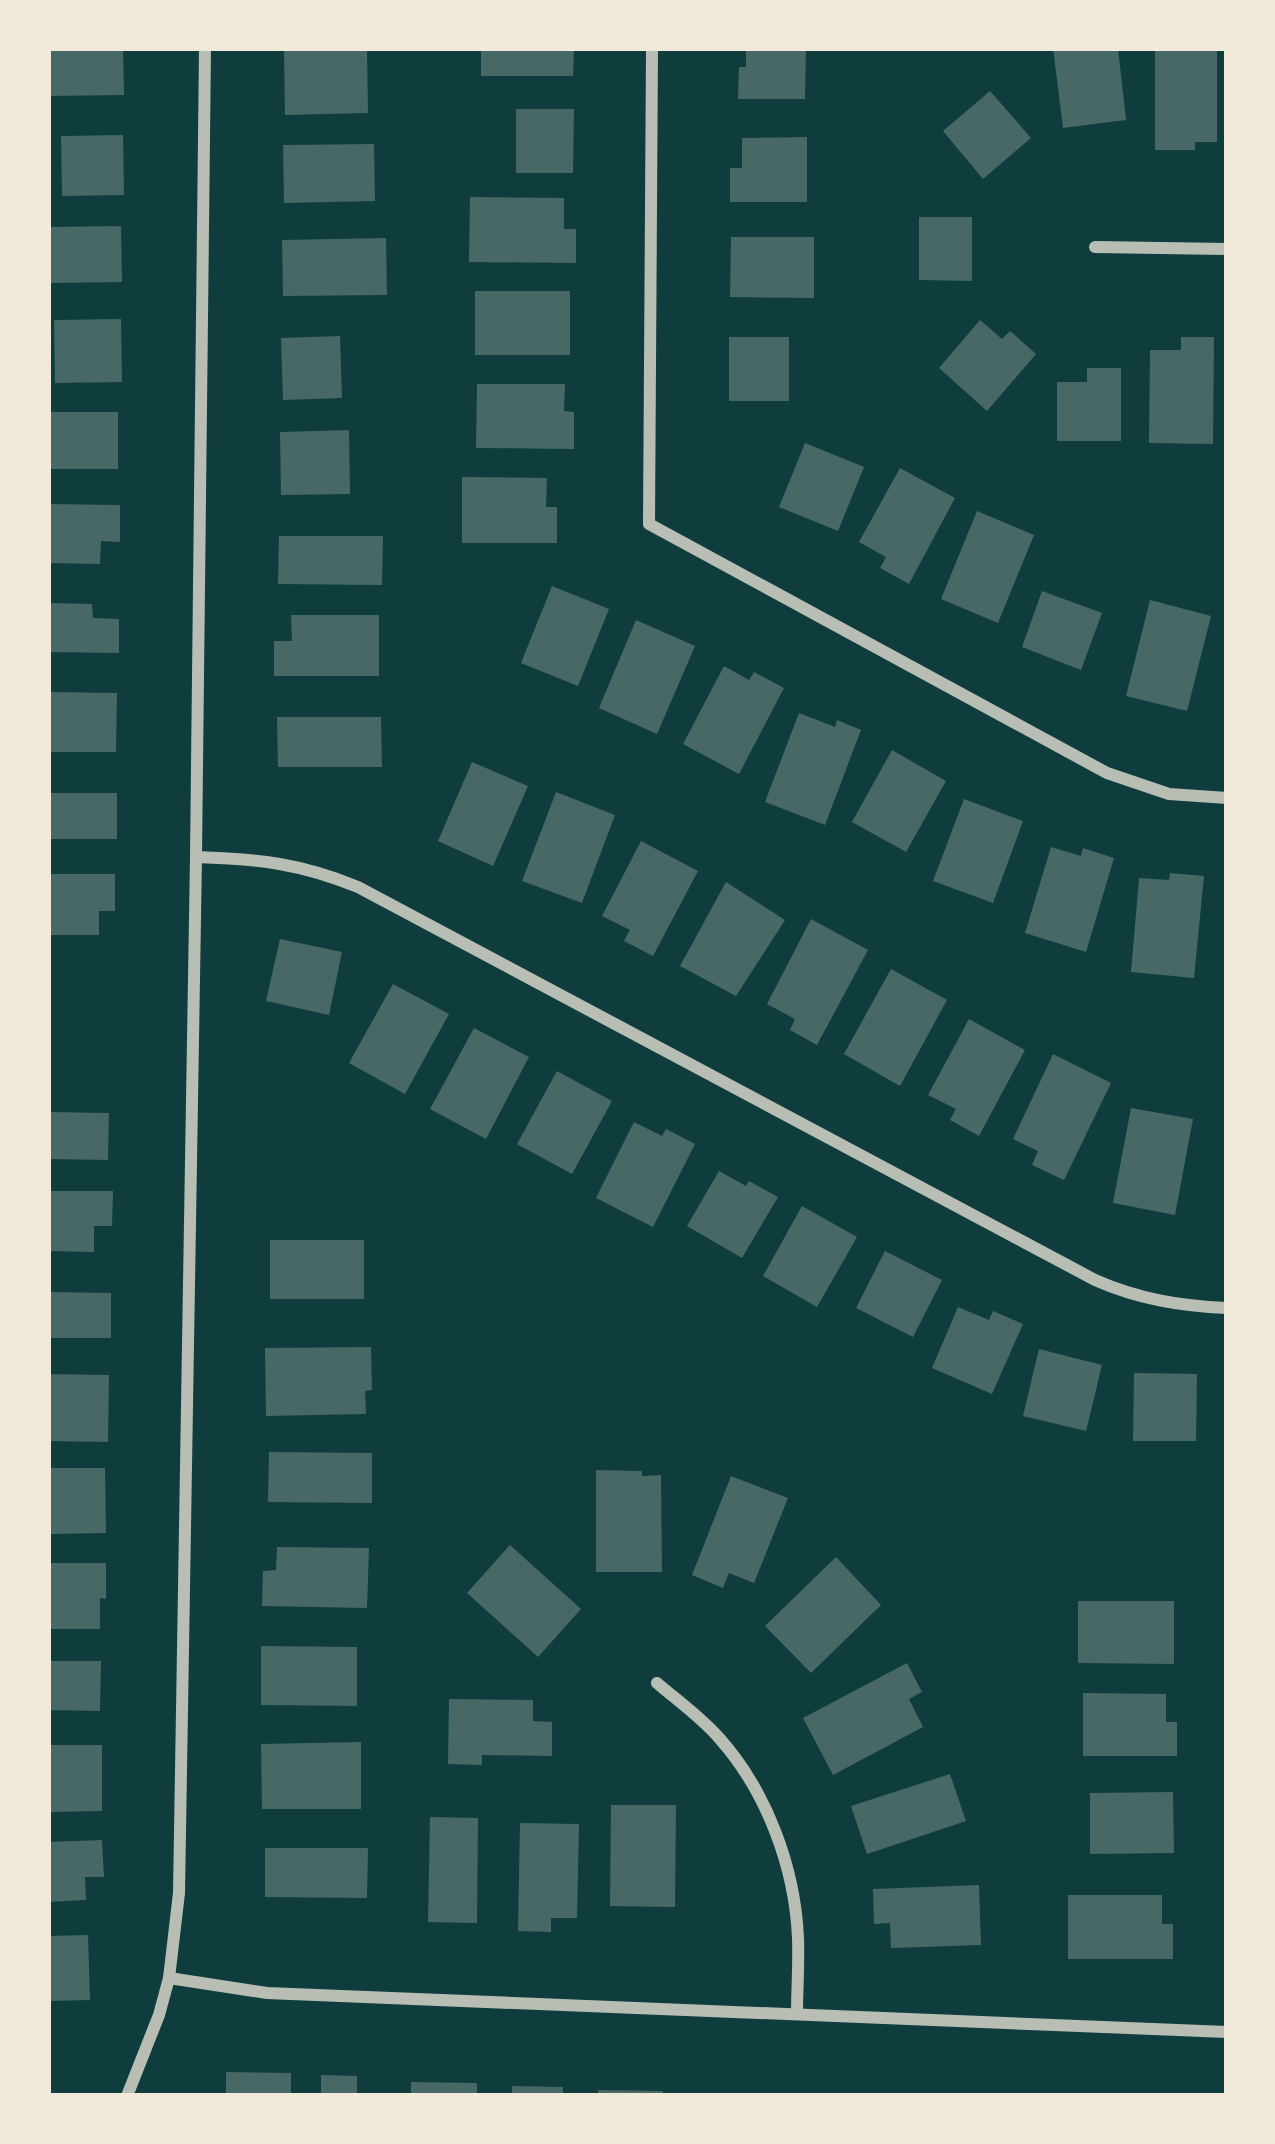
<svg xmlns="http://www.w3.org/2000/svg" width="1275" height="2144" font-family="Arial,sans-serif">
<rect width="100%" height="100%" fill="#0f3d3e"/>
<g fill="#486865">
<path d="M 48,48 L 123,48 L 124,95 L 48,96 Z"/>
<path d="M 481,48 L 574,48 L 573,76 L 481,76 Z"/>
<path d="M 746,48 L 806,48 L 805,99 L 738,99 L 739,67 L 746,67 Z"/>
<path d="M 1053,48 L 1118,48 L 1126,120 L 1063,128 Z"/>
<path d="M 1155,49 L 1217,49 L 1217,142 L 1195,142 L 1195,150 L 1155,150 Z"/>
<path d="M 367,50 L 368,113 L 285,115 L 284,51 Z"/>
<path d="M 990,91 L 1031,138 L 983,179 L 943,131 Z"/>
<path d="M 516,109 L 574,109 L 573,173 L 516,173 Z"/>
<path d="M 123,135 L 124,195 L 62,196 L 61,136 Z"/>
<path d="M 807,137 L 807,202 L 730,202 L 730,168 L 742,168 L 742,138 Z"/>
<path d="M 374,144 L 375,201 L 284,203 L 283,145 Z"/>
<path d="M 470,197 L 564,198 L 564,229 L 576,229 L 576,263 L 469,262 Z"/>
<path d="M 919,217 L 972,217 L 972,281 L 919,280 Z"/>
<path d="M 121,226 L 122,282 L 48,283 L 48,227 Z"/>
<path d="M 731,237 L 814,237 L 814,298 L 730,297 Z"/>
<path d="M 386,238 L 387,295 L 283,296 L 282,240 Z"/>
<rect x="475" y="291" width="95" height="64"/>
<path d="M 121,319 L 122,382 L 55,383 L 54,320 Z"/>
<path d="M 980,320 L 1002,339 L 1010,331 L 1036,354 L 987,411 L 939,368 Z"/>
<path d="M 340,336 L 342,398 L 283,400 L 281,338 Z"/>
<rect x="729" y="337" width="60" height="64"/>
<path d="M 1181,337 L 1214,337 L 1213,444 L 1149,443 L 1150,350 L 1181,350 Z"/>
<path d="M 1087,368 L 1121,368 L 1121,441 L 1057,441 L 1057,382 L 1087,382 Z"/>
<path d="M 477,384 L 565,384 L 564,411 L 574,412 L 574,449 L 476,448 Z"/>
<rect x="48" y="412" width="70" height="57"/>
<path d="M 349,430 L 350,494 L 281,495 L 280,432 Z"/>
<path d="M 805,443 L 864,467 L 838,531 L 779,507 Z"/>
<path d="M 900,468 L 955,498 L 909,584 L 880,568 L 886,557 L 859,542 Z"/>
<path d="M 462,477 L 547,478 L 546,507 L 557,507 L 557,543 L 462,543 Z"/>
<path d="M 48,504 L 120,505 L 120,542 L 101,541 L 100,564 L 48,563 Z"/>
<path d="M 977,511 L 1034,535 L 998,623 L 941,599 Z"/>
<path d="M 279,536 L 383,536 L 382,585 L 278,584 Z"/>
<path d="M 552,586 L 609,609 L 578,686 L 521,663 Z"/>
<path d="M 1042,591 L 1102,613 L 1081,670 L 1022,647 Z"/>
<path d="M 1150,600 L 1211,616 L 1187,711 L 1126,696 Z"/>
<path d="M 48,603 L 92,604 L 93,618 L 119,619 L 119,653 L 48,652 Z"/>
<path d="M 291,615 L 379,615 L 379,676 L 274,676 L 274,641 L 292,641 Z"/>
<path d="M 636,620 L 695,646 L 657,734 L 599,708 Z"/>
<path d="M 724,666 L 749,680 L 754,672 L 784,688 L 739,774 L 683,744 Z"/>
<path d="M 48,692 L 117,693 L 116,752 L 48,752 Z"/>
<path d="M 799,713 L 835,727 L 837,720 L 861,730 L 825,825 L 765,802 Z"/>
<path d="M 277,717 L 381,717 L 382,767 L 278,767 Z"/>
<path d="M 892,750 L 946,781 L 906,852 L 852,822 Z"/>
<path d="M 472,762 L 528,786 L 493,866 L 438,841 Z"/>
<path d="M 556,792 L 615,815 L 582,903 L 522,881 Z"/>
<rect x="48" y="793" width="69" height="46"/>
<path d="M 964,799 L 1023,821 L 993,903 L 933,881 Z"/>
<path d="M 641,841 L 698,871 L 653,956 L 624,941 L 630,930 L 602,916 Z"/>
<path d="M 1051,847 L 1081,856 L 1083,848 L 1114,858 L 1086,952 L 1025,933 Z"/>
<path d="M 1170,873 L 1204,876 L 1194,978 L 1131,972 L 1139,878 L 1169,880 Z"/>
<path d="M 48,874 L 115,874 L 115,911 L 99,911 L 99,935 L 48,935 Z"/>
<path d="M 726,882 L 785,920 L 736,996 L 680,966 Z"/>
<path d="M 811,919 L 868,950 L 817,1045 L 790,1030 L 795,1019 L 767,1004 Z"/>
<path d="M 280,939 L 342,952 L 329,1015 L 266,1001 Z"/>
<path d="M 891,969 L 947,1000 L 900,1086 L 844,1054 Z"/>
<path d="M 393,984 L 449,1014 L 405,1094 L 349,1063 Z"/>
<path d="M 969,1019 L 1025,1050 L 979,1136 L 950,1120 L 956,1109 L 928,1095 Z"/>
<path d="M 474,1028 L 529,1057 L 486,1139 L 430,1109 Z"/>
<path d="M 1053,1054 L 1111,1083 L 1064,1180 L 1032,1165 L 1038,1151 L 1013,1139 Z"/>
<path d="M 557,1071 L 612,1101 L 572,1174 L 517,1144 Z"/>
<path d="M 1131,1108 L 1193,1119 L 1175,1215 L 1113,1203 Z"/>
<path d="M 48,1112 L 109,1113 L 108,1160 L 48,1159 Z"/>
<path d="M 634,1122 L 662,1136 L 666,1129 L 695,1144 L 653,1227 L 596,1198 Z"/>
<path d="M 719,1171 L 746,1186 L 749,1181 L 778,1197 L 742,1258 L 687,1226 Z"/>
<path d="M 48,1191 L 113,1191 L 112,1226 L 94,1226 L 94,1252 L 48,1251 Z"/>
<path d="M 802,1206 L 857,1237 L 817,1307 L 763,1276 Z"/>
<rect x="270" y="1240" width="94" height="59"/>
<path d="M 885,1251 L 942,1280 L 913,1337 L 856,1308 Z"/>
<path d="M 48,1292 L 111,1293 L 111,1338 L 48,1338 Z"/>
<path d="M 958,1307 L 989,1320 L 993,1311 L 1023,1324 L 992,1394 L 932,1368 Z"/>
<path d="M 371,1347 L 372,1390 L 365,1391 L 366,1414 L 266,1416 L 265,1348 Z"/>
<path d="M 1039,1349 L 1102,1365 L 1086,1431 L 1023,1416 Z"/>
<path d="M 1134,1373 L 1197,1374 L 1196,1441 L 1133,1441 Z"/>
<path d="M 48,1374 L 109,1375 L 108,1442 L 48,1441 Z"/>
<path d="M 269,1452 L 372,1453 L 372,1503 L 268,1502 Z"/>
<path d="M 48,1468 L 105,1468 L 106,1533 L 48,1534 Z"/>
<path d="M 596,1470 L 642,1471 L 642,1476 L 661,1475 L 662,1572 L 596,1572 Z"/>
<path d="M 731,1476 L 788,1498 L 754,1583 L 729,1573 L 723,1588 L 692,1575 Z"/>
<path d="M 510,1545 L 581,1609 L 538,1657 L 467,1593 Z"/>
<path d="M 277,1547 L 369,1548 L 367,1608 L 262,1606 L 263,1571 L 276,1570 Z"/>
<path d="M 836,1557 L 881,1605 L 811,1673 L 765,1626 Z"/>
<path d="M 48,1563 L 106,1563 L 106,1599 L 100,1598 L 100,1629 L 48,1629 Z"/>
<path d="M 1078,1601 L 1174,1601 L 1174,1664 L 1078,1663 Z"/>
<path d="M 261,1646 L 357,1647 L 357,1706 L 261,1705 Z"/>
<path d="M 48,1661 L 101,1661 L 100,1711 L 48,1710 Z"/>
<path d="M 907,1663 L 922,1692 L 909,1699 L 923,1727 L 833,1775 L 803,1718 Z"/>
<path d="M 1083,1693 L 1166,1694 L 1166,1722 L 1177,1722 L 1177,1756 L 1083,1756 Z"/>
<path d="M 449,1699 L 533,1700 L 533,1721 L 552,1722 L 552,1756 L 482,1755 L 482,1765 L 448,1764 Z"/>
<path d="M 361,1742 L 361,1809 L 262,1809 L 261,1744 Z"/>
<path d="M 48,1745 L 102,1745 L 102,1811 L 48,1812 Z"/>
<path d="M 950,1774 L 966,1821 L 867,1854 L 851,1806 Z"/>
<path d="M 1173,1792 L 1174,1853 L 1090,1854 L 1090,1793 Z"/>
<path d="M 611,1805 L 676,1805 L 675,1907 L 610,1906 Z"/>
<path d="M 430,1817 L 478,1818 L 477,1923 L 428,1922 Z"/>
<path d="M 520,1823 L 579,1824 L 577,1918 L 551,1918 L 551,1932 L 518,1931 Z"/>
<path d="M 102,1840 L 104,1877 L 85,1877 L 86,1900 L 48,1902 L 48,1842 Z"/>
<path d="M 265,1848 L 368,1848 L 367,1898 L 265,1897 Z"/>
<path d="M 979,1885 L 981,1945 L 891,1948 L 890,1923 L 874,1924 L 873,1889 Z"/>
<path d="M 1068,1895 L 1162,1895 L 1162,1924 L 1173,1924 L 1173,1959 L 1068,1959 Z"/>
<path d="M 88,1935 L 90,2000 L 48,2001 L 48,1936 Z"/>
<path d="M 226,2072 L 291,2073 L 291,2096 L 226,2096 Z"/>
<path d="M 321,2075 L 357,2076 L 357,2096 L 321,2096 Z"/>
<path d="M 411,2082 L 477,2083 L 477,2096 L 411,2096 Z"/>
<path d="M 512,2086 L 563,2087 L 563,2096 L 512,2096 Z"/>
<path d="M 598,2090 L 663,2091 L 663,2096 L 598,2096 Z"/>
</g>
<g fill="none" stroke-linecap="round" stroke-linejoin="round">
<g stroke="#b8beb3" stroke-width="12">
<path d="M 652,48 L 649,524 L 1107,773 L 1169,794 L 1227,798"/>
<path d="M 1095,247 L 1227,249"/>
<path d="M 196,857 C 258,859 299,863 358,887 L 1095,1280 C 1138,1299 1180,1306 1227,1308"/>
<path d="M 657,1683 C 678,1701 702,1718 720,1739 C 767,1792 795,1868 798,1938 C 799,1963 797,1989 797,2014"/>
<path d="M 169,1978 L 267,1993 L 1227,2032"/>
<path d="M 127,2096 L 159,2015 L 169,1978 L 179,1893 L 196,857 L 205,48"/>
</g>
</g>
<rect width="1275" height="2144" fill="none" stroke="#f1e9da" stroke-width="102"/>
</svg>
